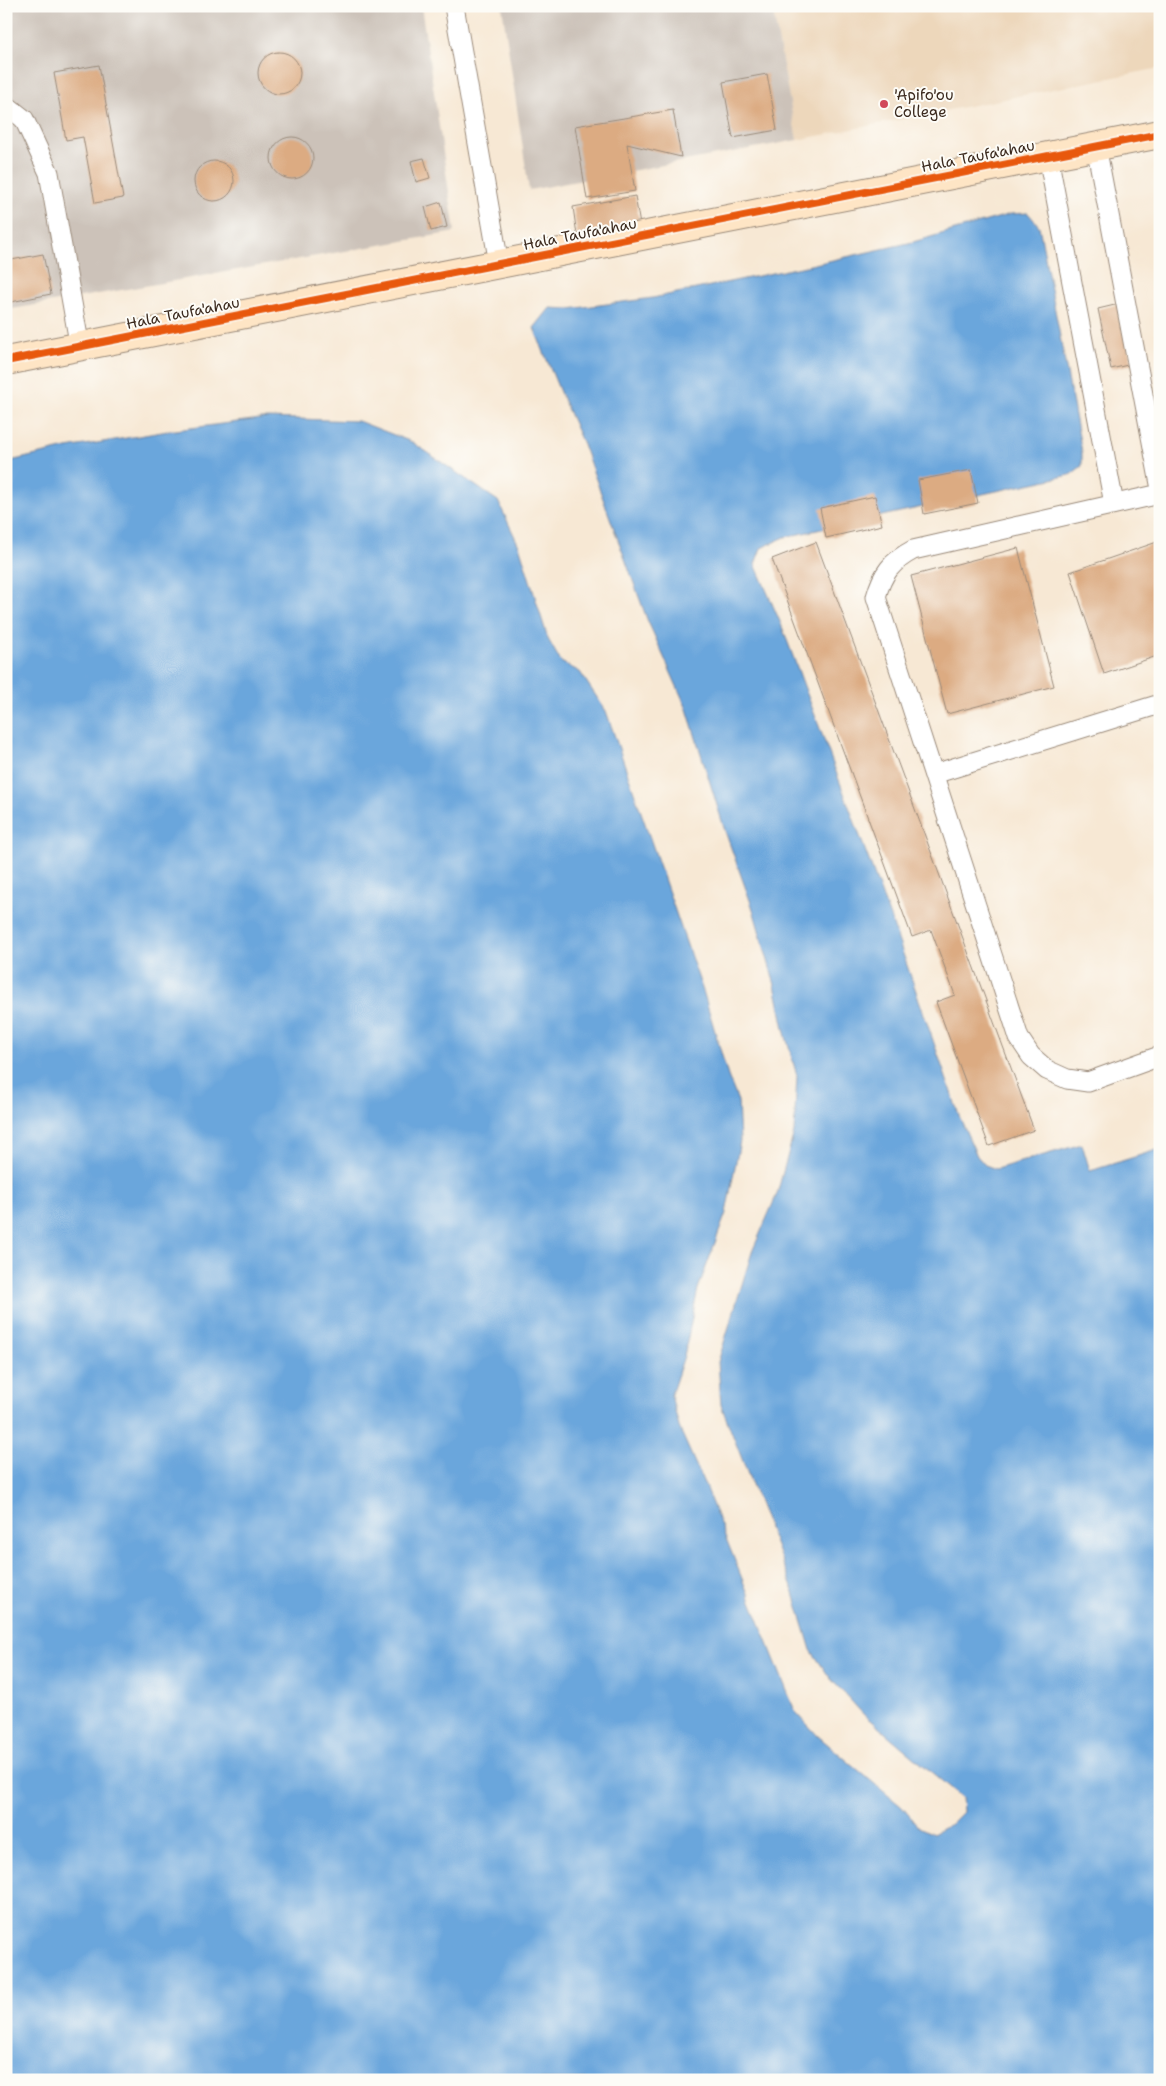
<svg xmlns="http://www.w3.org/2000/svg" width="1166" height="2086" font-family="'Shantell Sans',sans-serif">
<rect width="100%" height="100%" fill="#fdfcf7"/>
<filter id="ink" filterUnits="userSpaceOnUse"><feTurbulence type="fractalNoise" baseFrequency=".02" numOctaves="2"/><feDisplacementMap in="SourceGraphic" scale="10" xChannelSelector="R" yChannelSelector="G"/><feConvolveMatrix kernelMatrix="1 2 1 2 8 2 1 2 1" color-interpolation-filters="sRGB"/></filter>
<filter id="wash" filterUnits="userSpaceOnUse"><feTurbulence type="fractalNoise" baseFrequency=".0096" numOctaves="4" result="noise"/><feDisplacementMap in="SourceGraphic" scale="20" xChannelSelector="R" yChannelSelector="G"/><feGaussianBlur stdDeviation="1.12" result="paint"/><feColorMatrix in="noise" values="0 0 0 0 0 0 0 0 0 0 0 0 0 0 0 0 0 1.4 0 .05"/><feComposite in="paint" operator="in"/></filter>
<g filter="url(#wash)">
<rect width="100%" height="100%" fill="#f7e8d4"/>
<path fill="#edd7bb" d="M 772,6 L 1160,6 L 1160,68 L 797,140 Z"/>
<g fill="#ccc2b9">
<path d="M 6,6 L 421,6 L 455,232 L 6,310 Z"/>
<path d="M 502,6 L 772,6 L 797,140 L 529,190 Z"/>
</g>
<path fill="#6ba6dc" stroke="#53687d" d="M 1028,213 L 1039,226 L 1082,452 L 1082,466 L 1070,475 L 785,537 L 761,548 L 755,564 L 781,624 L 893,925 L 960,1118 L 977,1156 L 985,1165 L 996,1169 L 1082,1144 L 1090,1171 L 1160,1149 L 1160,2080 L 6,2080 L 6,462 L 67,448 L 168,431 L 268,418 L 358,421 L 412,442 L 498,501 L 520,548 L 548,639 L 561,662 L 580,672 L 606,711 L 704,994 L 728,1076 L 738,1101 L 740,1141 L 726,1213 L 698,1289 L 684,1356 L 671,1395 L 679,1427 L 703,1481 L 795,1711 L 818,1736 L 902,1807 L 919,1827 L 933,1834 L 951,1824 L 963,1812 L 962,1798 L 864,1715 L 830,1678 L 811,1650 L 793,1590 L 721,1405 L 718,1362 L 752,1252 L 777,1194 L 794,1132 L 797,1076 L 785,1033 L 775,985 L 752,906 L 725,831 L 687,709 L 647,619 L 583,444 L 560,392 L 534,328 L 550,308 L 569,309 L 653,298 L 806,266 L 913,242 L 1011,214 Z"/>
<g id="blocks">
<g fill="#dcab82">
<circle cx="279" cy="73" r="21"/>
<path d="M 99,65 L 123,198 L 95,203 L 83,137 L 66,140 L 54,73 Z"/>
<path d="M 767,74 L 777,130 L 733,138 L 723,82 Z"/>
<path d="M 673,110 L 681,157 L 627,144 L 635,191 L 587,199 L 575,126 Z"/>
<circle cx="292" cy="158" r="21"/>
<path d="M 424,158 L 430,178 L 416,182 L 411,161 Z"/>
<circle cx="214" cy="181" r="20"/>
<path d="M 635,196 L 640,225 L 577,235 L 573,207 Z"/>
<path d="M 441,202 L 447,227 L 431,231 L 425,207 Z"/>
<path d="M 43,254 L 51,294 L 6,303 L 6,261 Z"/>
<path d="M 1119,304 L 1132,364 L 1111,369 L 1098,309 Z"/>
<path d="M 971,470 L 978,503 L 924,514 L 918,480 Z"/>
<path d="M 875,496 L 882,525 L 826,538 L 820,508 Z"/>
<path d="M 1160,541 L 1160,655 L 1104,674 L 1070,572 Z"/>
<path d="M 816,542 L 1034,1130 L 989,1146 L 936,1002 L 955,995 L 931,930 L 912,937 L 772,559 Z"/>
<path d="M 1018,548 L 1054,686 L 947,714 L 911,576 Z"/>
</g>
</g>
</g>
<g filter="url(#ink)">
<use href="#blocks" fill-opacity="0" stroke="#998979" stroke-width="1"/>
<g fill="none" stroke-linecap="round" stroke-linejoin="round">
<defs>
<g id="lane">
<path d="M 454,6 L 499,264"/>
<path d="M 6,105 L 24,119 L 49,173 L 80,348"/>
<path d="M 1096,146 L 1160,484"/>
<path d="M 1048,156 L 1114,504"/>
<path d="M 1160,494 L 913,550 C 892,561 882,574 876,597 L 1019,1038 L 1031,1056 L 1047,1070 L 1067,1079 L 1088,1082 L 1160,1056"/>
<path d="M 934,774 L 1160,704"/>
</g>
<path id="secondary" d="M 6,361 L 1160,134"/>
</defs>
<use href="#lane" stroke="#998979" stroke-width="21"/>
<use href="#secondary" stroke="#998979" stroke-width="30"/>
<use href="#lane" stroke="#fff" stroke-width="19"/>
<use href="#secondary" stroke="#fee5c5" stroke-width="28"/>
<defs>
<path id="cycleway" d="M 6,361 L 1160,134"/>
</defs>
<use href="#cycleway" stroke="#fdfcf7" stroke-width="11"/>
<use href="#cycleway" stroke="#e8590c" stroke-width="8"/>
</g>
</g>
<circle fill="#d1495b" stroke="#fdfcf7" stroke-width="2" cx="884" cy="104" r="5"/>
<g text-anchor="middle" dominant-baseline="central" stroke-width="4" stroke-linejoin="round" paint-order="stroke">
<g font-size="15" fill="#3b2a1e" stroke="#fdfcf7" text-anchor="start">
<text x="894" y="95">'Apifo'ou<tspan x="894" dy="17">College</tspan></text>
</g>
<g font-size="15" fill="#3b2a1e" stroke="#fdfcf7">
<text transform="translate(978 156) rotate(-11)">Hala Taufa'ahau</text>
<text transform="translate(580 234) rotate(-11)">Hala Taufa'ahau</text>
<text transform="translate(183 313) rotate(-11)">Hala Taufa'ahau</text>
</g>
</g>
<rect width="1166" height="2086" fill="none" stroke="#fdfcf7" stroke-width="25"/>
</svg>
